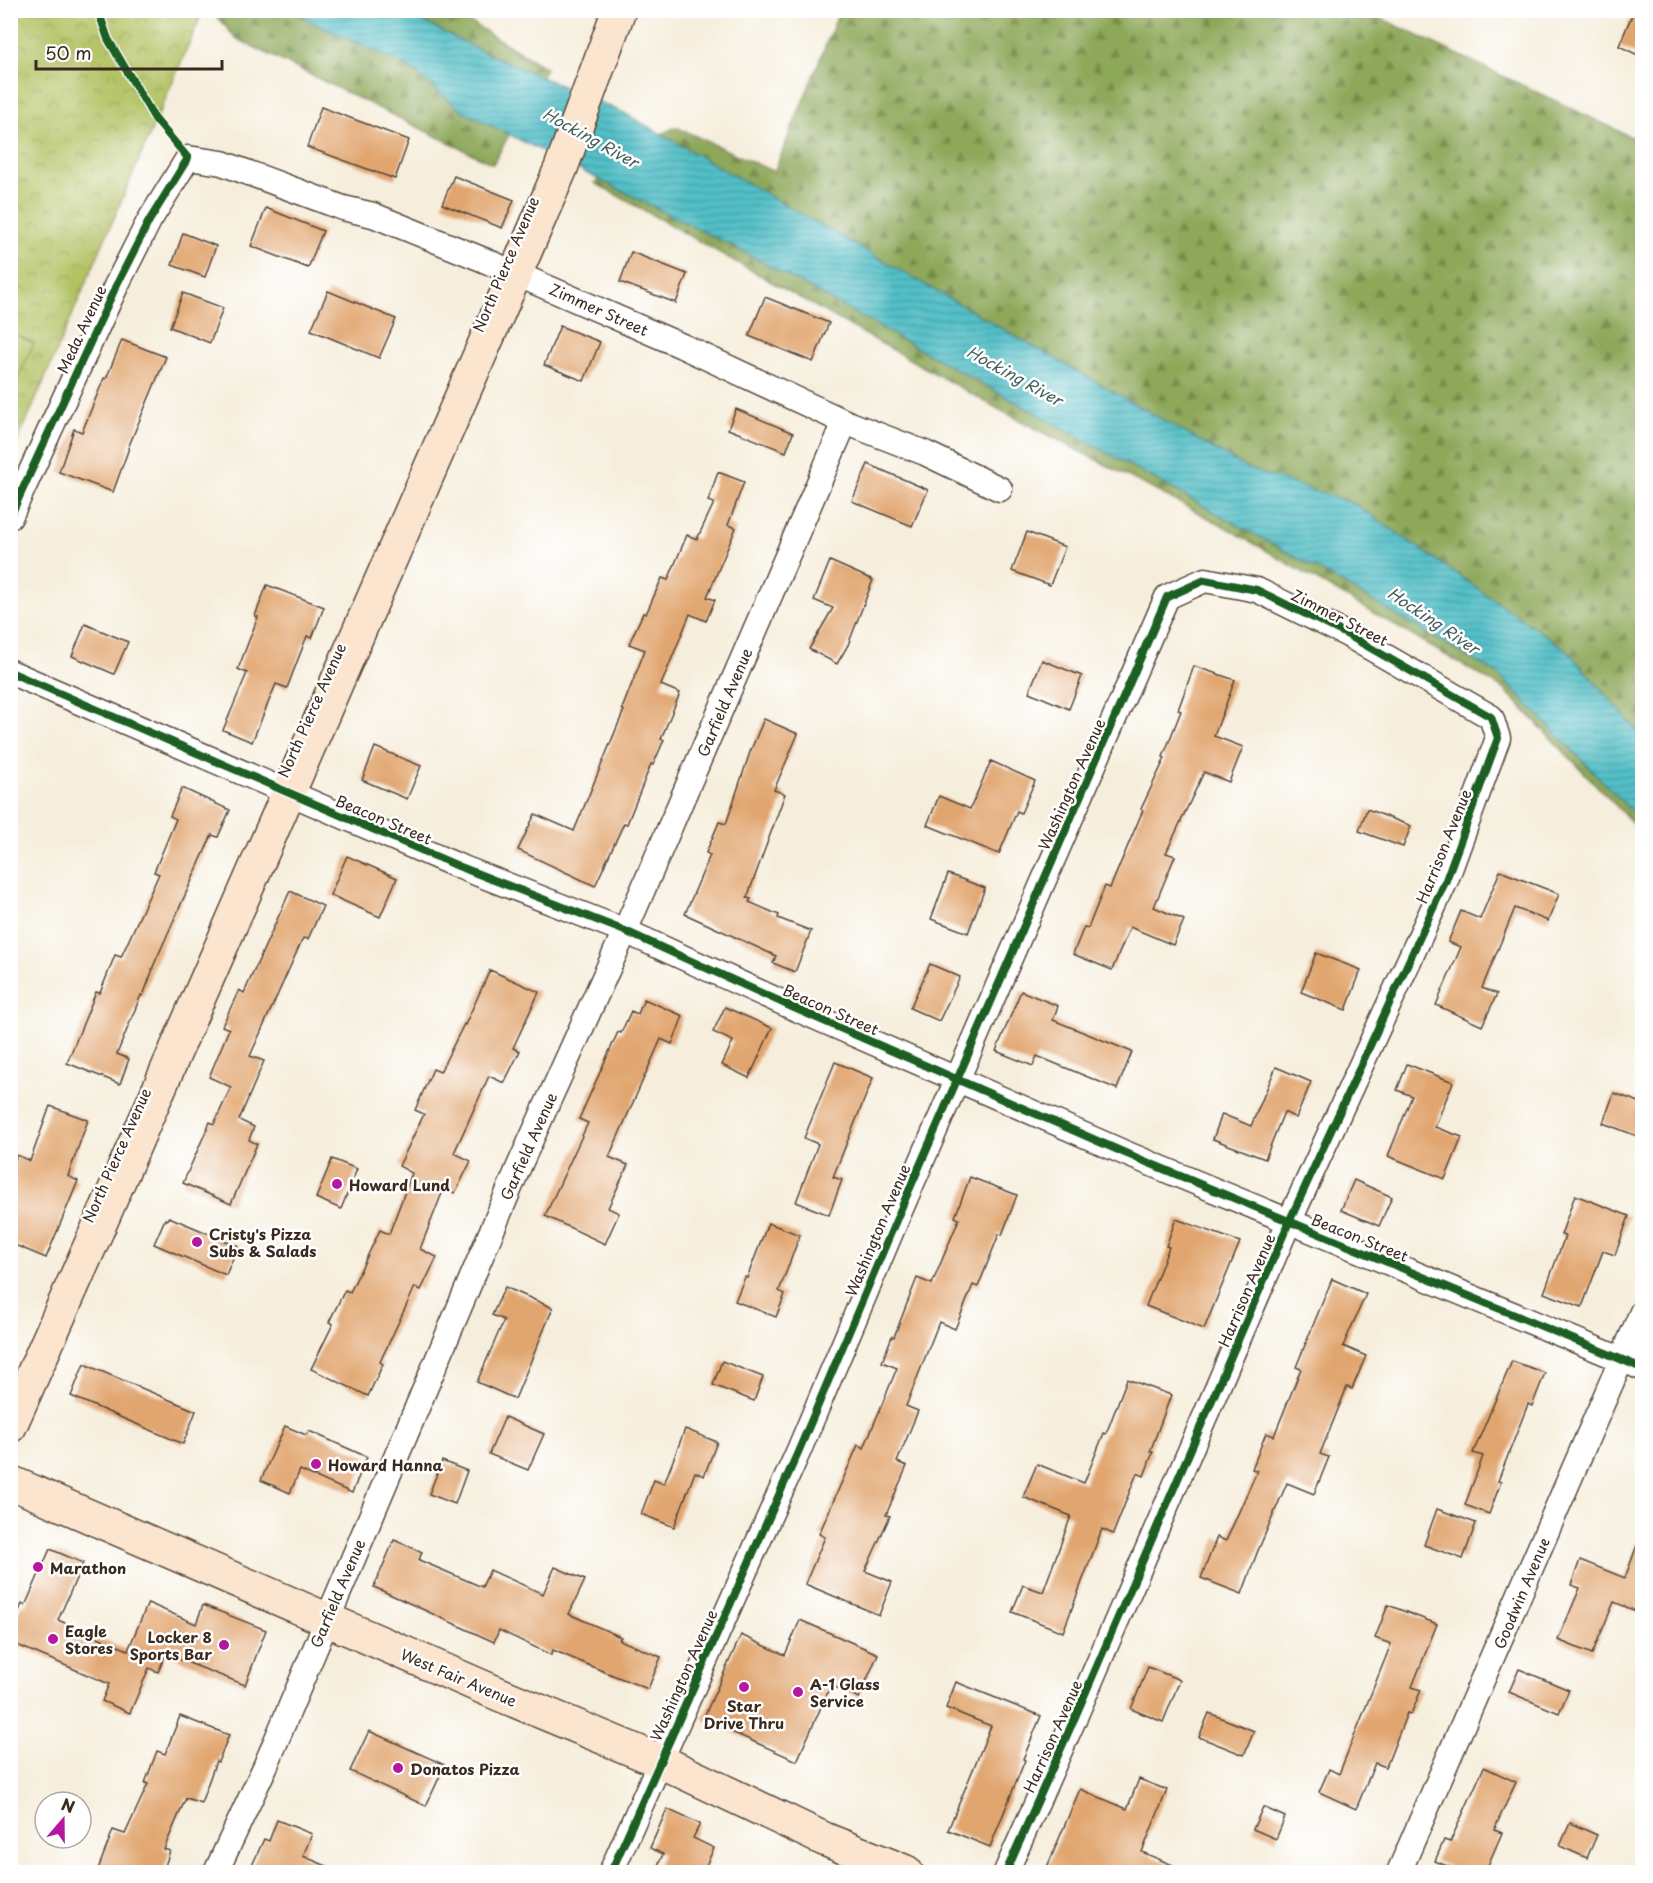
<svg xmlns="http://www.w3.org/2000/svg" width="1653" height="1883" font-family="'Playpen Sans',sans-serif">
<defs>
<pattern id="forest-firs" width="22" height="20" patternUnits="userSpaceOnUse" patternTransform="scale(1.5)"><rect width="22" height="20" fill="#8ea85a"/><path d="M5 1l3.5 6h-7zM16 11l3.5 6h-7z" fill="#75894a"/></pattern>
<pattern id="park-crowns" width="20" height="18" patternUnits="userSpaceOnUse" patternTransform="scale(1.5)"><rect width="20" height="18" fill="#b3c264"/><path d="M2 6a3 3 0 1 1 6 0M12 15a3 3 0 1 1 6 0" fill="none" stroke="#939e52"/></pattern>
<pattern id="water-rules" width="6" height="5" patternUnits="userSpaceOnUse" patternTransform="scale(1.5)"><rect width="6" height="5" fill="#52c0c8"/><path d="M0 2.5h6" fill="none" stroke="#459ca2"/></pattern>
</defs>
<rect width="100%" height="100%" fill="#fff"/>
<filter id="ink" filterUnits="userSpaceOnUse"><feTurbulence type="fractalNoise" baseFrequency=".0167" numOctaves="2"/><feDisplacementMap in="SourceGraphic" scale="12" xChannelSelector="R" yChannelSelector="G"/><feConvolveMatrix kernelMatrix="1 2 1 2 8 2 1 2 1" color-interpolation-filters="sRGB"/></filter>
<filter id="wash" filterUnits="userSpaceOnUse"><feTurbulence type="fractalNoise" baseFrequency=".008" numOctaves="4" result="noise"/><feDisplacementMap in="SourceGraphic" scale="24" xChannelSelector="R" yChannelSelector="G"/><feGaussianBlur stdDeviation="1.35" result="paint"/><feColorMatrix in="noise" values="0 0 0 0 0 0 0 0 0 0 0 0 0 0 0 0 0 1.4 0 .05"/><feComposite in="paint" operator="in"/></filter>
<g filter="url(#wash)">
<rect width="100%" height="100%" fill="#f6eedc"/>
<g fill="url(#forest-firs)" stroke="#64693c" stroke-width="1.5">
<path d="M 840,10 L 1366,11 L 1642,142 L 1642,833 L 1504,689 L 1222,525 L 1002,411 L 595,183 L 621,153 L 676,127 L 774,172 Z"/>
<path d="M 211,11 L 452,11 L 546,68 L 493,164 L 237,39 Z"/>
</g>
<path fill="url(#park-crowns)" stroke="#777641" stroke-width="1.5" d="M 11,11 L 203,11 L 11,457 Z"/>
<path fill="#b3c264" stroke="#777641" stroke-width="1.5" d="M 11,333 L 34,343 L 11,393 Z"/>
<path fill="url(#water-rules)" stroke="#467573" stroke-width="1.5" d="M 294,11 L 402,11 L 486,53 L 624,113 L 1249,469 L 1355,504 L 1567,650 L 1642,736 L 1642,822 L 1498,674 L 1312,566 L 744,252 L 464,112 L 407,66 L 314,23 Z"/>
<g id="blocks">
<g fill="#e1a670">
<path d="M 1634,10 L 1642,10 L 1642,57 L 1619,46 Z"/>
<path d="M 321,107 L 409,140 L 395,179 L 307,147 Z"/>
<path d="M 454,176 L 514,200 L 502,228 L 442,204 Z"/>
<path d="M 266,208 L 323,231 L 308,268 L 251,246 Z"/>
<path d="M 183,233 L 216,246 L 205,277 L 172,265 Z"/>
<path d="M 631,252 L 687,274 L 676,303 L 620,282 Z"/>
<path d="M 328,291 L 396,319 L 379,358 L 311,330 Z"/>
<path d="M 183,293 L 223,308 L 210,343 L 170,327 Z"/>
<path d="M 765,297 L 829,323 L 813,362 L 749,336 Z"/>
<path d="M 560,326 L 600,342 L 584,381 L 544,365 Z"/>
<path d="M 122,340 L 166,357 L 128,448 L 129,448 L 113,492 L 59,472 L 74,429 L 82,432 L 104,378 L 106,379 Z"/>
<path d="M 736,409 L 793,433 L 786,452 L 728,429 Z"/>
<path d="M 868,464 L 928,490 L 912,526 L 852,501 Z"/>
<path d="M 718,472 L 744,482 L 728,525 L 736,528 L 707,597 L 715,600 L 706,621 L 690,614 L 661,685 L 680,693 L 661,739 L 664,740 L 653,765 L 651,764 L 627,824 L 624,823 L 595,886 L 518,850 L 535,814 L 574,831 L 624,710 L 622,709 L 645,650 L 629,644 L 643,613 L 646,614 L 662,578 L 668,580 L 687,535 L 697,539 L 714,503 L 708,501 Z"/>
<path d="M 1027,532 L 1065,547 L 1050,585 L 1012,571 Z"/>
<path d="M 830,561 L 873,580 L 848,645 L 837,664 L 809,649 L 833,608 L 814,600 Z"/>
<path d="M 267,585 L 324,607 L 312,638 L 307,636 L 287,688 L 276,684 L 252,742 L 223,730 L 247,673 L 238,669 L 258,617 L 255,616 Z"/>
<path d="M 85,624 L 128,642 L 114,674 L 72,656 Z"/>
<path d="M 1042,660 L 1082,676 L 1069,709 L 1029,692 Z"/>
<path d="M 1194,666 L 1235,680 L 1214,736 L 1243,747 L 1229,782 L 1204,772 L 1166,853 L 1175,856 L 1154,907 L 1184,920 L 1173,945 L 1130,927 L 1112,970 L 1073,954 L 1084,927 L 1088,928 L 1105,886 L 1110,888 L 1143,810 L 1141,809 L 1165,758 L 1163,757 L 1181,711 L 1178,710 Z"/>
<path d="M 764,719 L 798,734 L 774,790 L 785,794 L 747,898 L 751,899 L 749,902 L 779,915 L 778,918 L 811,931 L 795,972 L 773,963 L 776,956 L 685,914 L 710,855 L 706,853 L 719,822 L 726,824 L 750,752 Z"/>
<path d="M 375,747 L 421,766 L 407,799 L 362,780 Z"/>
<path d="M 991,761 L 1035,781 L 1021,813 L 1017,811 L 999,854 L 927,825 L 939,796 L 970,809 Z"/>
<path d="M 182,788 L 230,810 L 218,837 L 212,835 L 152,969 L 153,969 L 143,996 L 141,995 L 117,1054 L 129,1059 L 120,1084 L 67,1063 L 96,992 L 100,993 L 115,955 L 121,957 L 159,874 L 154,872 L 176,819 L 170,816 Z"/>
<path d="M 1367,809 L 1411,826 L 1403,847 L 1359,831 Z"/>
<path d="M 347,856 L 397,878 L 380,917 L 330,895 Z"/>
<path d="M 1500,871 L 1559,894 L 1548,921 L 1515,908 L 1482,988 L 1497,994 L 1482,1026 L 1436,1005 L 1461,947 L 1448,942 L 1461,911 L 1480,919 Z"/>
<path d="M 948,874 L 985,888 L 968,933 L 931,919 Z"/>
<path d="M 290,891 L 323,906 L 308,939 L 303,938 L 250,1056 L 264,1061 L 239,1120 L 254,1127 L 249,1140 L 257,1144 L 231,1204 L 183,1183 L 210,1122 L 214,1124 L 231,1087 L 209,1077 L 229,1029 L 222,1026 L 239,990 L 244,993 Z"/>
<path d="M 1316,953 L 1361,970 L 1346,1010 L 1301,992 Z"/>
<path d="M 930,964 L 960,977 L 939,1021 L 910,1008 Z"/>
<path d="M 490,970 L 539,992 L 513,1048 L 520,1051 L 504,1083 L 489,1076 L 454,1153 L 471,1161 L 455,1193 L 444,1188 L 420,1249 L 437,1257 L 421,1290 L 415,1287 L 380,1362 L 383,1364 L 368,1396 L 311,1369 L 333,1324 L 329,1322 L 345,1290 L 350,1292 L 380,1230 L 389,1234 L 412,1173 L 399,1166 L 424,1114 L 415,1110 L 433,1069 L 440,1072 L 464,1024 L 465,1025 Z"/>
<path d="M 1021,991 L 1058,1006 L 1053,1020 L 1132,1052 L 1117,1089 L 1037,1056 L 1033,1066 L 996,1051 Z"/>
<path d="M 644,999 L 683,1016 L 672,1044 L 661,1039 L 609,1157 L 628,1165 L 608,1208 L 619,1213 L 605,1244 L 545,1216 L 588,1123 L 579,1119 L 618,1032 L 621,1033 L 631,1011 L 638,1014 Z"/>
<path d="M 725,1007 L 772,1028 L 749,1078 L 722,1065 L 733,1041 L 713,1032 Z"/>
<path d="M 835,1062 L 873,1078 L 833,1177 L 842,1180 L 829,1215 L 796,1202 L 818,1144 L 804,1138 Z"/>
<path d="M 1407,1064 L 1453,1082 L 1435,1127 L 1462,1137 L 1445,1179 L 1388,1156 L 1412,1096 L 1397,1090 Z"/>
<path d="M 1276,1067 L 1311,1082 L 1296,1118 L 1284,1112 L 1265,1159 L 1213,1139 L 1222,1114 L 1251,1126 Z"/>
<path d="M 1614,1093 L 1642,1103 L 1642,1138 L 1603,1123 Z"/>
<path d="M 50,1106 L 88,1120 L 68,1176 L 78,1181 L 46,1258 L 10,1243 L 10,1171 L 17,1155 L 30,1161 Z"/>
<path d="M 332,1159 L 357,1169 L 341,1209 L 316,1198 Z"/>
<path d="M 970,1177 L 1017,1195 L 1002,1235 L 999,1234 L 978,1287 L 973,1285 L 955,1329 L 939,1322 L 906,1406 L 918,1411 L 897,1462 L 907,1466 L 886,1515 L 890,1516 L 865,1571 L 892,1582 L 879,1615 L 805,1584 L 825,1537 L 819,1534 L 858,1445 L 864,1448 L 897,1368 L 882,1362 L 892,1336 L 894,1337 L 917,1278 L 932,1284 L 959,1219 L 955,1217 Z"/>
<path d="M 1354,1180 L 1392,1197 L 1379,1226 L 1341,1210 Z"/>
<path d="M 1575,1195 L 1629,1216 L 1615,1255 L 1603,1251 L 1582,1307 L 1544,1293 L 1565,1236 L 1561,1235 Z"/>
<path d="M 169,1217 L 238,1246 L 226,1275 L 154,1244 L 165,1219 L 167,1220 Z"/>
<path d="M 1176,1219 L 1240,1242 L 1204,1329 L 1146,1306 L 1169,1247 L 1166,1246 Z"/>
<path d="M 768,1223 L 800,1235 L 779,1291 L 785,1294 L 776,1317 L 735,1301 L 745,1277 L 747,1278 Z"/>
<path d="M 1332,1279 L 1366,1294 L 1343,1346 L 1366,1356 L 1352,1389 L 1347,1387 L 1320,1454 L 1329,1457 L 1314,1494 L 1287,1483 L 1257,1553 L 1242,1594 L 1201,1578 L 1217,1537 L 1226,1541 L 1257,1471 L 1252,1469 L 1266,1433 L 1274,1436 L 1301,1369 L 1296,1367 Z"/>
<path d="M 505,1287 L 553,1308 L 515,1399 L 477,1382 L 504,1320 L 492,1315 Z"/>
<path d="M 722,1361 L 763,1377 L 754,1401 L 713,1385 Z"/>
<path d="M 1512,1361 L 1545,1373 L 1532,1406 L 1528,1404 L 1498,1481 L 1501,1482 L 1489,1514 L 1465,1505 L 1483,1456 L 1473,1453 Z"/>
<path d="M 84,1364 L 196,1411 L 183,1444 L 71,1396 Z"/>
<path d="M 1127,1379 L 1171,1395 L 1150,1452 L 1153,1452 L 1144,1476 L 1137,1473 L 1113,1534 L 1102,1529 L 1063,1632 L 1012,1612 L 1023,1585 L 1043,1592 L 1071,1516 L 1023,1497 L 1037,1464 L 1084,1483 L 1104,1433 L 1106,1434 Z"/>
<path d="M 505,1417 L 544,1434 L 528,1470 L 489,1454 Z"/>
<path d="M 285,1426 L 306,1435 L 309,1431 L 367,1457 L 352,1493 L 300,1470 L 290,1493 L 261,1480 Z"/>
<path d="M 685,1429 L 717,1442 L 704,1476 L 695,1472 L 674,1527 L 641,1514 L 654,1480 L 664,1484 Z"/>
<path d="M 442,1461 L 467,1471 L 455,1504 L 429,1494 Z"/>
<path d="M 1437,1509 L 1476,1523 L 1463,1559 L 1424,1545 Z"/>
<path d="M 1640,1537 L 1642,1537 L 1642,1596 L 1636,1611 L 1614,1602 L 1592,1654 L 1558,1640 L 1580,1588 L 1571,1585 L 1580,1560 L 1625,1578 Z"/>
<path d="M 394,1540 L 422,1552 L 419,1560 L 482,1587 L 490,1570 L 543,1594 L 555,1567 L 585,1580 L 569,1614 L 621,1637 L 619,1640 L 661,1657 L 648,1689 L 605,1672 L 553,1650 L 551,1655 L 499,1630 L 494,1642 L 374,1587 Z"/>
<path d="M 50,1549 L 83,1563 L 58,1620 L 128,1650 L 148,1603 L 196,1624 L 203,1605 L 266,1630 L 245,1685 L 166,1654 L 158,1672 L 149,1668 L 130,1713 L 102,1701 L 109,1684 L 10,1642 L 10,1631 L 22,1604 L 25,1606 Z"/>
<path d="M 1388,1605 L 1437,1624 L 1412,1687 L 1421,1690 L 1411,1714 L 1407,1713 L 1386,1767 L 1375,1763 L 1356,1809 L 1319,1792 L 1329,1769 L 1339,1774 L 1391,1644 L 1375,1638 Z"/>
<path d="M 800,1620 L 878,1654 L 859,1698 L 831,1685 L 797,1761 L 703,1719 L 741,1635 L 785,1655 Z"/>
<path d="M 1148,1667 L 1180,1680 L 1163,1722 L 1131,1709 Z"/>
<path d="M 1519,1669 L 1569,1690 L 1559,1713 L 1509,1692 Z"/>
<path d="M 956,1682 L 1041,1716 L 1023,1759 L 1025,1760 L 990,1847 L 948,1830 L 991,1726 L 946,1708 Z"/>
<path d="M 1209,1713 L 1254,1731 L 1244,1755 L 1199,1737 Z"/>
<path d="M 180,1716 L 229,1735 L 218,1762 L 216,1761 L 201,1803 L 186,1798 L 164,1849 L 170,1851 L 163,1872 L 97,1872 L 113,1830 L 125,1834 L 148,1784 L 145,1783 L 157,1751 L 165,1754 Z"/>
<path d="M 369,1731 L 445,1765 L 426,1806 L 350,1771 Z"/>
<path d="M 1484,1767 L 1516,1782 L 1494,1830 L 1502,1833 L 1485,1872 L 1462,1872 L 1435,1861 L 1444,1840 L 1450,1842 Z"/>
<path d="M 1139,1779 L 1167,1790 L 1142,1852 L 1189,1872 L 1045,1872 L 1080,1789 L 1127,1809 Z"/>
<path d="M 1263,1807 L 1285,1817 L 1276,1839 L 1253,1829 Z"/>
<path d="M 667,1809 L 700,1824 L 693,1838 L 714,1848 L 703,1872 L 655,1872 L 663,1854 L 650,1848 Z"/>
<path d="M 277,1820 L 312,1834 L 303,1856 L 341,1872 L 249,1872 L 264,1839 L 269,1841 Z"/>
<path d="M 1570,1823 L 1597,1835 L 1587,1858 L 1560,1846 Z"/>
</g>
</g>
</g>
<g filter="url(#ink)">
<use href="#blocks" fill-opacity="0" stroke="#57473a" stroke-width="1.5"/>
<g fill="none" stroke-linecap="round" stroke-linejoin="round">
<defs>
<g id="street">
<path d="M 10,517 L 116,286 L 149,221 L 188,158 L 222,163 L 343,208 L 373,215 L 484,260 L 682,346 L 845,422 L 925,453 L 1000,489"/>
<path d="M 10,672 L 458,866 L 625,931 L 792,1007 L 1125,1153 L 1642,1368"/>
<path d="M 216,1872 L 265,1767 L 520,1164 L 625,931 L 845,422"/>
<path d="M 611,1872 L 799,1450 L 900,1211 L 1167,597 L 1205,580 L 1257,590 L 1348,635 L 1491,717 L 1498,738 L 1446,880 L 1289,1222 L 1075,1717 L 1006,1872"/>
<path d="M 1399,1872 L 1642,1312"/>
</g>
<g id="secondary">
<path d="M 10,1426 L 99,1226 L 527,247 L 561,168 L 619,10"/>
<path d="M 10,1482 L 494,1692 L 660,1761 L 824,1839 L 906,1872"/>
</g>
</defs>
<use href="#street" stroke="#57473a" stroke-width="27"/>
<use href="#secondary" stroke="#57473a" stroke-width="36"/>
<use href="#street" stroke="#fff" stroke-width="24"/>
<use href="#secondary" stroke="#fbe5cf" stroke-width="33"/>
<defs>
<g id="cycleway">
<path d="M 10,517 L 116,286 L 149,221 L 188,158 L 155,119 L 108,39 L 98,10"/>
<path d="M 10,672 L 458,866 L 625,931 L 792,1007 L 1125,1153 L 1642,1368"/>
<path d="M 611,1872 L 799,1450 L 900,1211 L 1167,597 L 1205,580 L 1257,590 L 1348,635 L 1491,717 L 1498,738 L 1446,880 L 1289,1222 L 1075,1717 L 1006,1872"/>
</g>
</defs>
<use href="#cycleway" stroke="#fff" stroke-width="11"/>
<use href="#cycleway" stroke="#1b5e20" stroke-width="8"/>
</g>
</g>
<g fill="#b5179e" stroke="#fff" stroke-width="2">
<circle cx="337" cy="1184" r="6"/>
<circle cx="197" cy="1242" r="6"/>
<circle cx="316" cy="1464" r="6"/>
<circle cx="38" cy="1567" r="6"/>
<circle cx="53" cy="1639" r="6"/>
<circle cx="224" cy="1645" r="6"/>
<circle cx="744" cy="1687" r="6"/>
<circle cx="798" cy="1692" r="6"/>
<circle cx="398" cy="1768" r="6"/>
</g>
<g text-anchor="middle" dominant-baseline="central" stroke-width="5" stroke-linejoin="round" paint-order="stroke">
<g font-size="15" fill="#3b2a1e" stroke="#fff">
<text transform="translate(505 264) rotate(-67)">North Pierce Avenue</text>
<text transform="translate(599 309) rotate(24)">Zimmer Street</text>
<text transform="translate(81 329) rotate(-65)">Meda Avenue</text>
<text transform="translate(1340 617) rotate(27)">Zimmer Street</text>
<text transform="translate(724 702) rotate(-67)">Garfield Avenue</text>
<text transform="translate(311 710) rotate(-66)">North Pierce Avenue</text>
<text transform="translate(1071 784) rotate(-66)">Washington Avenue</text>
<text transform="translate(384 819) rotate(23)">Beacon Street</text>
<text transform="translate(1443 846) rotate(-68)">Harrison Avenue</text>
<text transform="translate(831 1009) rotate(24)">Beacon Street</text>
<text transform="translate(528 1146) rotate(-66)">Garfield Avenue</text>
<text transform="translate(116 1155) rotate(-66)">North Pierce Avenue</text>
<text transform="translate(877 1230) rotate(-67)">Washington Avenue</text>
<text transform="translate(1360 1237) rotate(22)">Beacon Street</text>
<text transform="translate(1246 1290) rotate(-67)">Harrison Avenue</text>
<text transform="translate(337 1593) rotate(-67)">Garfield Avenue</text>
<text transform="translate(1521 1593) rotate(-67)">Goodwin Avenue</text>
<text transform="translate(683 1675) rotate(-66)">Washington Avenue</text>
<text transform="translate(459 1677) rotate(23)">West Fair Avenue</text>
<text transform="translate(1052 1736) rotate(-66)">Harrison Avenue</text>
</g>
<g font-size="15" font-weight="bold" fill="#3b2a1e" stroke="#fff" text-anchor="start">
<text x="349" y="1184">Howard Lund</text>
<text x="209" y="1233">Cristy's Pizza<tspan x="209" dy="17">Subs &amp; Salads</tspan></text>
<text x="328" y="1464">Howard Hanna</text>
<text x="50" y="1567">Marathon</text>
<text x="65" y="1630">Eagle<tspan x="65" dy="17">Stores</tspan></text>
<text x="212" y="1636" text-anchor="end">Locker 8<tspan x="212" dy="17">Sports Bar</tspan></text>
<text x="810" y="1683">A-1 Glass<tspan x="810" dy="17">Service</tspan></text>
<text x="744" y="1705" text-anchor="middle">Star<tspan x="744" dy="17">Drive Thru</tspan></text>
<text x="410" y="1768">Donatos Pizza</text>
</g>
<g font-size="16" font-style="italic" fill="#435e5a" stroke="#fff">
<text transform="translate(591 137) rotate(29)">Hocking River</text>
<text transform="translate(1015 375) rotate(29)">Hocking River</text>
<text transform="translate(1434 620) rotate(34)">Hocking River</text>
</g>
</g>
<rect width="1653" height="1883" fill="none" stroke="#fff" stroke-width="36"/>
<g transform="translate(63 1820) rotate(20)"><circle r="28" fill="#ffffff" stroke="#b1aaa5" stroke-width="1.5"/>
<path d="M0-4.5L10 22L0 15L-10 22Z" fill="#b5179e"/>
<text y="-9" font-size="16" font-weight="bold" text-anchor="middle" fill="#3b2a1e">N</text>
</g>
<path d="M36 60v9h186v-9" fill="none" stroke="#3b2a1e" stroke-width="3"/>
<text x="45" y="60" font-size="18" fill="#3b2a1e" stroke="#ffffff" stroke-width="4.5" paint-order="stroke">50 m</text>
</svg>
